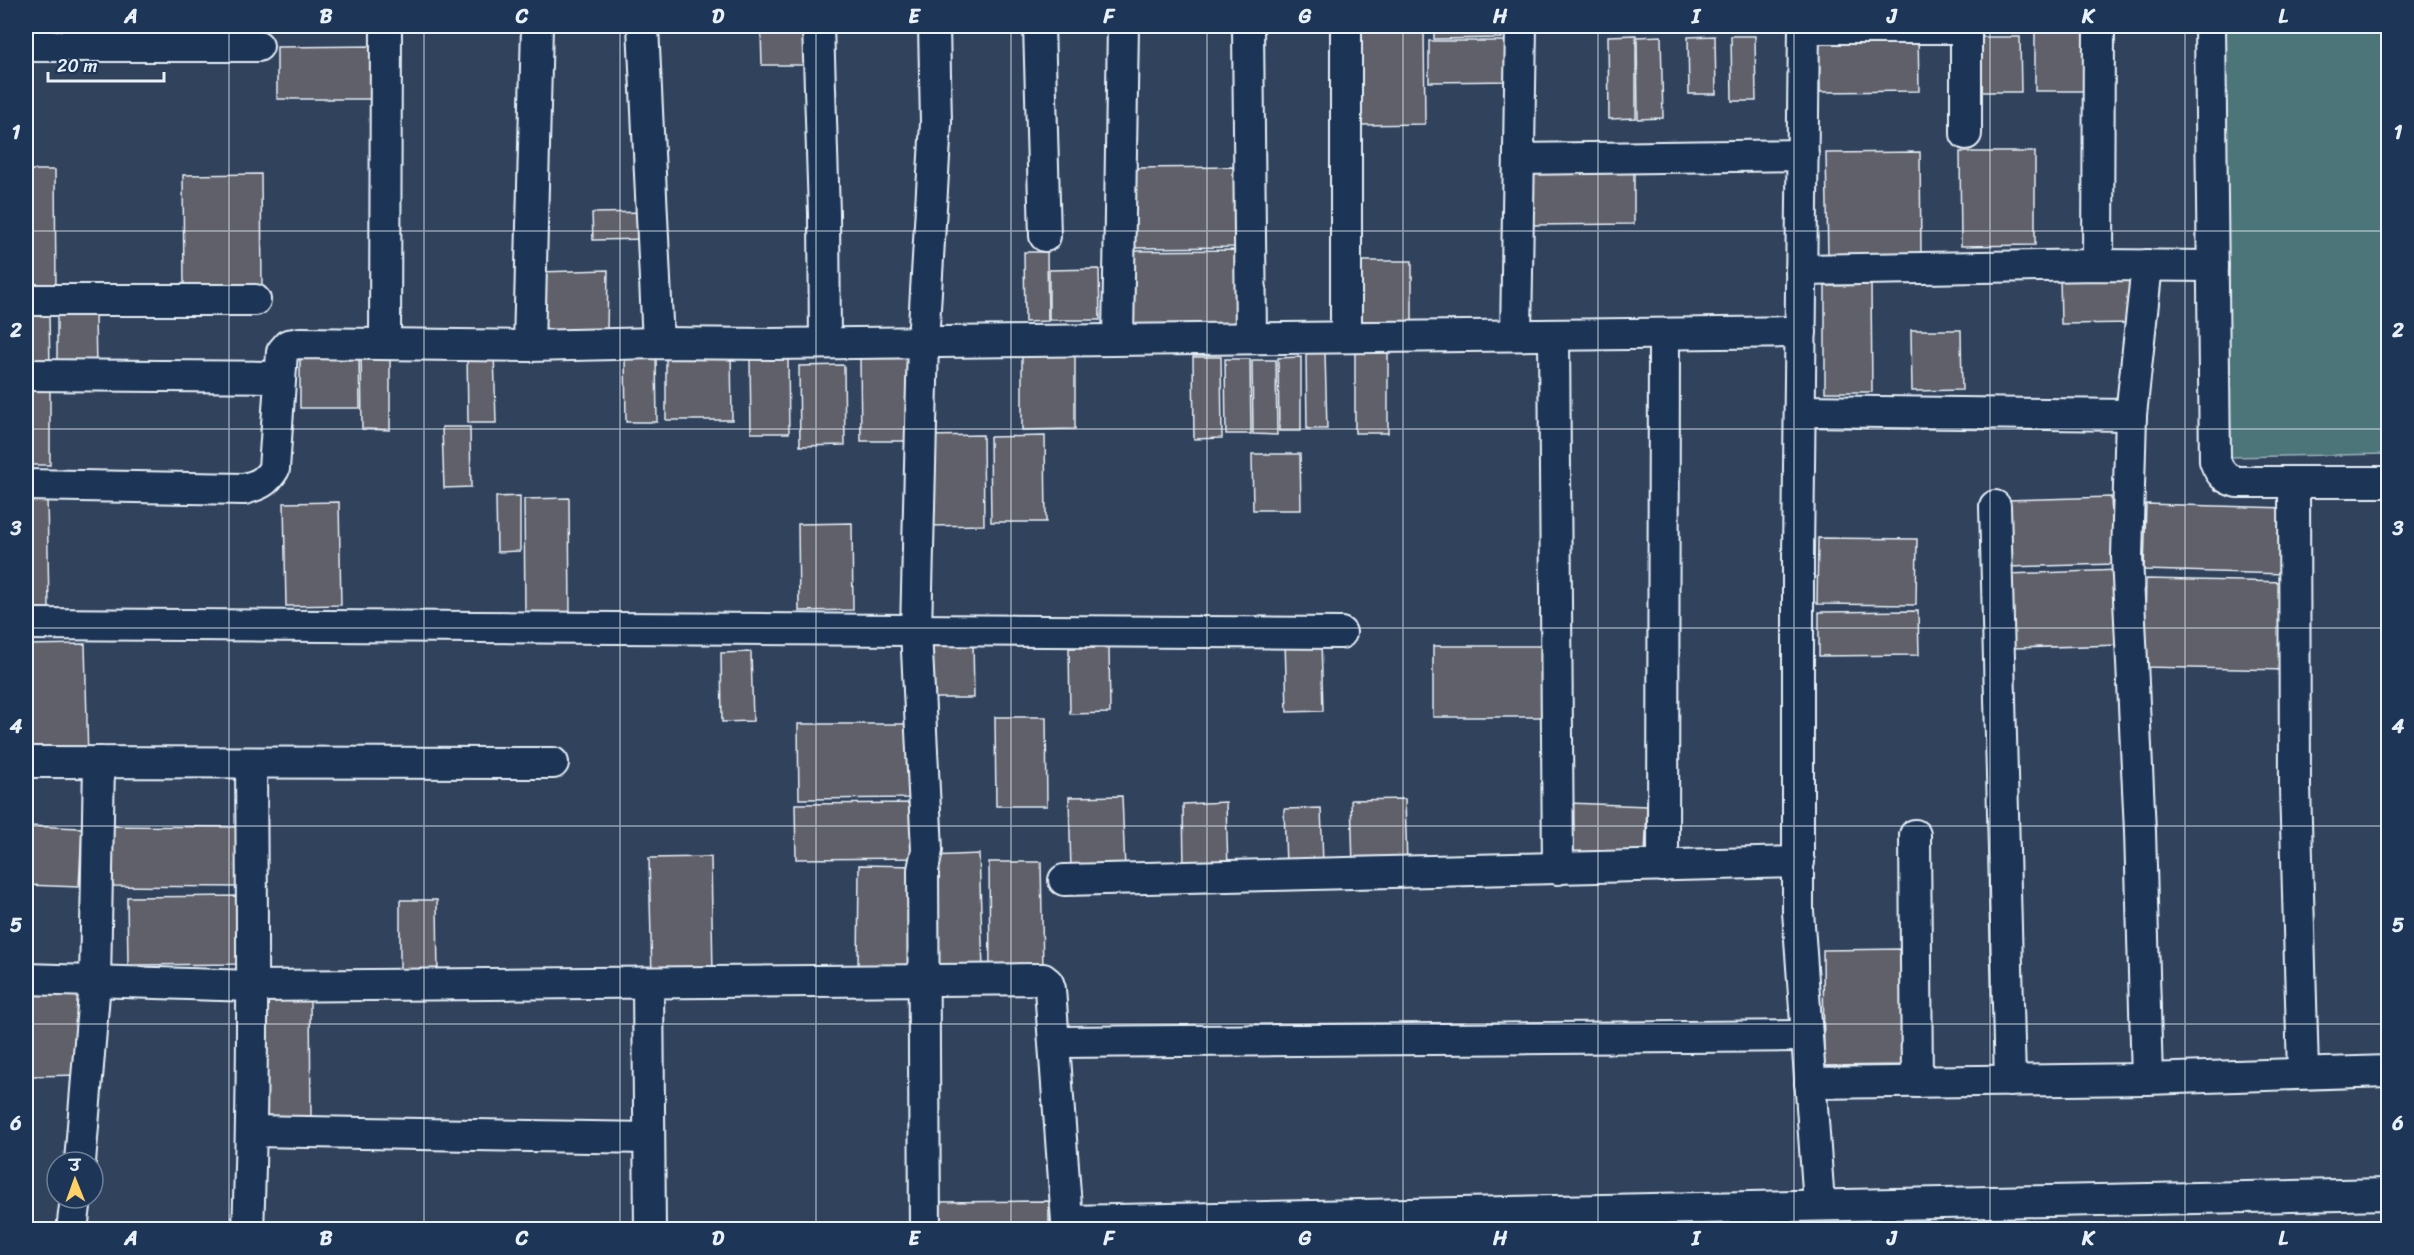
<svg xmlns="http://www.w3.org/2000/svg" width="2414" height="1255" font-family="Sriracha,'Playpen Sans Deva',sans-serif">
<rect width="100%" height="100%" fill="#31425d"/>
<filter id="ink" filterUnits="userSpaceOnUse"><feTurbulence type="fractalNoise" baseFrequency=".0167" numOctaves="2"/><feDisplacementMap in="SourceGraphic" scale="12" xChannelSelector="R" yChannelSelector="G"/><feConvolveMatrix kernelMatrix="1 2 1 2 8 2 1 2 1" color-interpolation-filters="sRGB"/></filter>
<g filter="url(#ink)">
<path fill="#4b7479" stroke="#9ab2b8" stroke-width="1.5" d="M 2210,26 L 2388,26 L 2388,454 L 2230,457 Z"/>
<g fill="#61606a" stroke="#e8f1f8" stroke-width="1.5">
<path d="M 1434,26 L 1502,26 L 1502,38 L 1434,39 Z"/>
<path d="M 1424,28 L 1425,124 L 1361,125 L 1361,29 Z"/>
<path d="M 816,30 L 816,65 L 762,65 L 761,31 Z"/>
<rect x="2035" y="30" width="57" height="61"/>
<path d="M 1918,33 L 1919,91 L 1820,92 L 1819,35 Z"/>
<path d="M 1636,35 L 1636,118 L 1609,119 L 1608,36 Z"/>
<path d="M 1661,36 L 1663,118 L 1638,119 L 1637,37 Z"/>
<path d="M 1715,36 L 1716,94 L 1689,94 L 1688,37 Z"/>
<path d="M 1731,36 L 1755,36 L 1756,101 L 1732,101 Z"/>
<path d="M 1968,37 L 2020,37 L 2021,92 L 1969,92 Z"/>
<path d="M 1429,41 L 1513,41 L 1513,81 L 1429,82 Z"/>
<path d="M 377,46 L 378,99 L 277,99 L 277,47 Z"/>
<path d="M 1920,152 L 1921,255 L 1828,256 L 1826,153 Z"/>
<path d="M 1960,152 L 2035,152 L 2035,245 L 1961,246 Z"/>
<path d="M 1241,167 L 1242,247 L 1131,248 L 1131,168 Z"/>
<path d="M 1634,167 L 1634,224 L 1530,225 L 1529,168 Z"/>
<path d="M 26,170 L 55,170 L 56,291 L 26,291 Z"/>
<path d="M 261,174 L 262,286 L 184,287 L 183,175 Z"/>
<path d="M 650,212 L 650,239 L 593,240 L 592,213 Z"/>
<path d="M 1242,250 L 1243,329 L 1129,329 L 1129,251 Z"/>
<path d="M 1024,252 L 1047,252 L 1048,321 L 1025,322 Z"/>
<rect x="1357" y="261" width="55" height="60"/>
<path d="M 1099,269 L 1100,320 L 1049,320 L 1049,270 Z"/>
<path d="M 608,270 L 607,333 L 538,333 L 538,272 Z"/>
<path d="M 2134,275 L 2135,323 L 2061,324 L 2060,276 Z"/>
<path d="M 1871,285 L 1872,392 L 1825,392 L 1825,286 Z"/>
<path d="M 57,313 L 95,313 L 96,371 L 57,371 Z"/>
<path d="M 26,314 L 49,314 L 50,369 L 26,369 Z"/>
<path d="M 1911,330 L 1961,330 L 1962,390 L 1912,391 Z"/>
<path d="M 361,347 L 390,347 L 390,430 L 362,429 Z"/>
<path d="M 467,350 L 494,350 L 496,423 L 468,423 Z"/>
<path d="M 731,350 L 732,420 L 666,420 L 666,351 Z"/>
<rect x="1355" y="352" width="33" height="81"/>
<path d="M 1306,353 L 1325,353 L 1327,429 L 1307,429 Z"/>
<path d="M 1022,354 L 1075,354 L 1075,429 L 1022,430 Z"/>
<path d="M 625,356 L 656,356 L 657,422 L 626,422 Z"/>
<path d="M 300,357 L 359,357 L 360,408 L 300,408 Z"/>
<path d="M 860,357 L 919,357 L 919,441 L 861,441 Z"/>
<path d="M 1193,357 L 1221,357 L 1222,438 L 1194,439 Z"/>
<path d="M 1301,357 L 1301,431 L 1279,431 L 1278,358 Z"/>
<path d="M 750,358 L 788,358 L 789,433 L 751,433 Z"/>
<path d="M 1225,359 L 1250,359 L 1251,434 L 1226,434 Z"/>
<path d="M 1252,360 L 1276,360 L 1277,435 L 1253,434 Z"/>
<path d="M 844,365 L 845,445 L 800,446 L 799,366 Z"/>
<rect x="26" y="381" width="24" height="84"/>
<path d="M 442,427 L 470,427 L 471,487 L 444,488 Z"/>
<path d="M 983,435 L 984,525 L 929,526 L 928,436 Z"/>
<path d="M 1045,436 L 1046,522 L 991,522 L 990,437 Z"/>
<path d="M 1252,454 L 1300,454 L 1301,510 L 1253,510 Z"/>
<path d="M 47,495 L 49,608 L 26,608 L 26,496 Z"/>
<path d="M 520,496 L 520,551 L 497,552 L 496,497 Z"/>
<path d="M 2111,497 L 2114,564 L 2009,567 L 2007,500 Z"/>
<path d="M 569,498 L 570,613 L 525,614 L 524,499 Z"/>
<path d="M 339,502 L 341,605 L 286,606 L 284,503 Z"/>
<path d="M 2146,504 L 2287,508 L 2285,574 L 2144,570 Z"/>
<path d="M 852,523 L 853,610 L 799,611 L 798,524 Z"/>
<path d="M 1818,538 L 1917,539 L 1916,605 L 1817,604 Z"/>
<path d="M 2120,570 L 2123,645 L 2011,648 L 2009,574 Z"/>
<path d="M 2146,579 L 2288,582 L 2286,670 L 2144,667 Z"/>
<path d="M 1918,611 L 1919,655 L 1819,656 L 1819,612 Z"/>
<path d="M 931,639 L 973,639 L 974,698 L 931,698 Z"/>
<path d="M 1321,640 L 1323,711 L 1287,712 L 1285,641 Z"/>
<path d="M 85,644 L 88,760 L 27,762 L 26,645 Z"/>
<rect x="1433" y="646" width="112" height="71"/>
<path d="M 1069,648 L 1109,648 L 1110,713 L 1070,714 Z"/>
<path d="M 751,652 L 753,721 L 722,722 L 721,653 Z"/>
<path d="M 995,717 L 1046,717 L 1047,806 L 996,806 Z"/>
<path d="M 798,724 L 913,724 L 914,798 L 799,799 Z"/>
<path d="M 1122,796 L 1125,869 L 1071,871 L 1069,797 Z"/>
<path d="M 1405,799 L 1407,864 L 1353,866 L 1351,800 Z"/>
<path d="M 1226,802 L 1228,869 L 1184,869 L 1183,804 Z"/>
<path d="M 922,803 L 923,858 L 796,859 L 795,804 Z"/>
<path d="M 1568,803 L 1647,806 L 1645,857 L 1566,854 Z"/>
<path d="M 1321,808 L 1323,864 L 1286,865 L 1284,809 Z"/>
<path d="M 26,826 L 82,828 L 79,887 L 26,885 Z"/>
<path d="M 100,826 L 244,827 L 243,887 L 100,886 Z"/>
<path d="M 979,854 L 983,970 L 934,973 L 929,856 Z"/>
<path d="M 711,857 L 713,976 L 652,978 L 649,858 Z"/>
<path d="M 989,862 L 1041,862 L 1043,971 L 990,972 Z"/>
<path d="M 859,865 L 918,866 L 918,972 L 858,971 Z"/>
<path d="M 244,896 L 244,964 L 128,965 L 127,897 Z"/>
<path d="M 400,900 L 437,900 L 438,979 L 400,980 Z"/>
<path d="M 1906,949 L 1907,1065 L 1824,1066 L 1823,950 Z"/>
<path d="M 81,991 L 82,1075 L 32,1076 L 31,992 Z"/>
<path d="M 259,999 L 310,999 L 311,1118 L 260,1119 Z"/>
<path d="M 1049,1201 L 1049,1230 L 934,1230 L 934,1202 Z"/>
</g>
<g fill="none" stroke-linecap="round" stroke-linejoin="round">
<defs>
<g id="street">
<path d="M 643,26 L 658,343"/>
<path d="M 818,26 L 824,213 L 825,343"/>
<path d="M 1039,26 L 1045,236"/>
<path d="M 1248,26 L 1251,338"/>
<path d="M 1804,26 L 1798,556 L 1798,911 L 1819,1204"/>
<path d="M 2210,26 L 2215,461 C 2220,474 2224,478 2237,482 L 2388,482"/>
<path d="M 1804,28 L 1966,28"/>
<path d="M 26,46 L 258,46"/>
<path d="M 1966,134 L 1966,26"/>
<path d="M 1519,159 L 1803,155"/>
<path d="M 2098,265 L 2099,26"/>
<path d="M 1801,270 L 2098,265 L 2213,266"/>
<path d="M 26,300 L 255,300"/>
<path d="M 1516,335 L 1521,26"/>
<path d="M 1554,335 L 1558,869"/>
<path d="M 1346,337 L 1346,26"/>
<path d="M 1118,339 L 1123,26"/>
<path d="M 385,344 L 386,26"/>
<path d="M 529,346 L 537,26"/>
<path d="M 26,375 L 280,377"/>
<path d="M 1800,411 L 2131,415"/>
<path d="M 2294,482 L 2295,786 L 2303,1072"/>
<path d="M 26,485 L 244,489 C 259,485 266,482 274,469 L 282,352 L 288,345 L 300,343 L 529,346 L 658,343 L 772,344 L 1801,332"/>
<path d="M 1995,506 L 2010,1081"/>
<path d="M 26,624 L 1341,633"/>
<path d="M 26,762 L 553,763"/>
<path d="M 1915,835 L 1917,1082"/>
<path d="M 1663,866 L 1664,334"/>
<path d="M 1064,880 L 1799,862"/>
<path d="M 26,979 L 253,986 L 1043,979 L 1048,983 L 1050,989 L 1067,1221"/>
<path d="M 648,983 L 650,1230"/>
<path d="M 1055,1042 L 1807,1036"/>
<path d="M 2147,1079 L 2140,831 L 2127,557 L 2131,415 L 2147,265"/>
<path d="M 1810,1083 L 2147,1079 L 2388,1071"/>
<path d="M 252,1131 L 649,1138"/>
<path d="M 80,1162 L 95,982 L 99,762"/>
<path d="M 72,1230 L 76,1198"/>
<path d="M 248,1230 C 254,1074 252,919 251,763"/>
<path d="M 925,1230 L 923,870 L 927,850 L 916,631 L 923,342 L 936,123 L 934,26"/>
<path d="M 1068,1230 L 1067,1221 L 2388,1194"/>
</g>
</defs>
<use href="#street" stroke="#e8f1f8" stroke-width="34"/>
<use href="#street" stroke="#1d3557" stroke-width="30"/>
</g>
</g>
<path fill="none" stroke="#e8f1f8" stroke-width="1.5" stroke-opacity="0.55" d="M 229,26 L 229,1230M 424,26 L 424,1230M 620,26 L 620,1230M 816,26 L 816,1230M 1011,26 L 1011,1230M 1207,26 L 1207,1230M 1403,26 L 1403,1230M 1598,26 L 1598,1230M 1794,26 L 1794,1230M 1990,26 L 1990,1230M 2185,26 L 2185,1230M 26,231 L 2388,231M 26,429 L 2388,429M 26,628 L 2388,628M 26,826 L 2388,826M 26,1024 L 2388,1024"/>
<rect width="2414" height="1255" fill="none" stroke="#1d3557" stroke-width="66"/>
<g transform="translate(75 1180) rotate(359)"><circle r="28" fill="#1d3557" stroke="#6e8097" stroke-width="1.5"/>
<path d="M0-4.5L10 22L0 15L-10 22Z" fill="#ffd166"/>
<text y="-9" font-size="16" font-weight="bold" text-anchor="middle" fill="#e8f1f8">उ</text>
</g>
<path d="M48 72v9h116v-9" fill="none" stroke="#e8f1f8" stroke-width="3"/>
<text x="57" y="72" font-size="18" fill="#e8f1f8" stroke="#1d3557" stroke-width="4.5" paint-order="stroke">20 m</text>
<rect x="33" y="33" width="2348" height="1189" fill="none" stroke="#e8f1f8" stroke-width="2"/>
<g font-size="20" text-anchor="middle" font-weight="bold" fill="#e8f1f8">
<text x="131" y="23">A</text>
<text x="326" y="23">B</text>
<text x="522" y="23">C</text>
<text x="718" y="23">D</text>
<text x="914" y="23">E</text>
<text x="1109" y="23">F</text>
<text x="1305" y="23">G</text>
<text x="1500" y="23">H</text>
<text x="1696" y="23">I</text>
<text x="1892" y="23">J</text>
<text x="2088" y="23">K</text>
<text x="2283" y="23">L</text>
<text x="16" y="139">1</text>
<text x="2398" y="139">1</text>
<text x="16" y="337">2</text>
<text x="2398" y="337">2</text>
<text x="16" y="535">3</text>
<text x="2398" y="535">3</text>
<text x="16" y="733">4</text>
<text x="2398" y="733">4</text>
<text x="16" y="932">5</text>
<text x="2398" y="932">5</text>
<text x="16" y="1130">6</text>
<text x="2398" y="1130">6</text>
<text x="131" y="1245">A</text>
<text x="326" y="1245">B</text>
<text x="522" y="1245">C</text>
<text x="718" y="1245">D</text>
<text x="914" y="1245">E</text>
<text x="1109" y="1245">F</text>
<text x="1305" y="1245">G</text>
<text x="1500" y="1245">H</text>
<text x="1696" y="1245">I</text>
<text x="1892" y="1245">J</text>
<text x="2088" y="1245">K</text>
<text x="2283" y="1245">L</text>
</g>
</svg>
